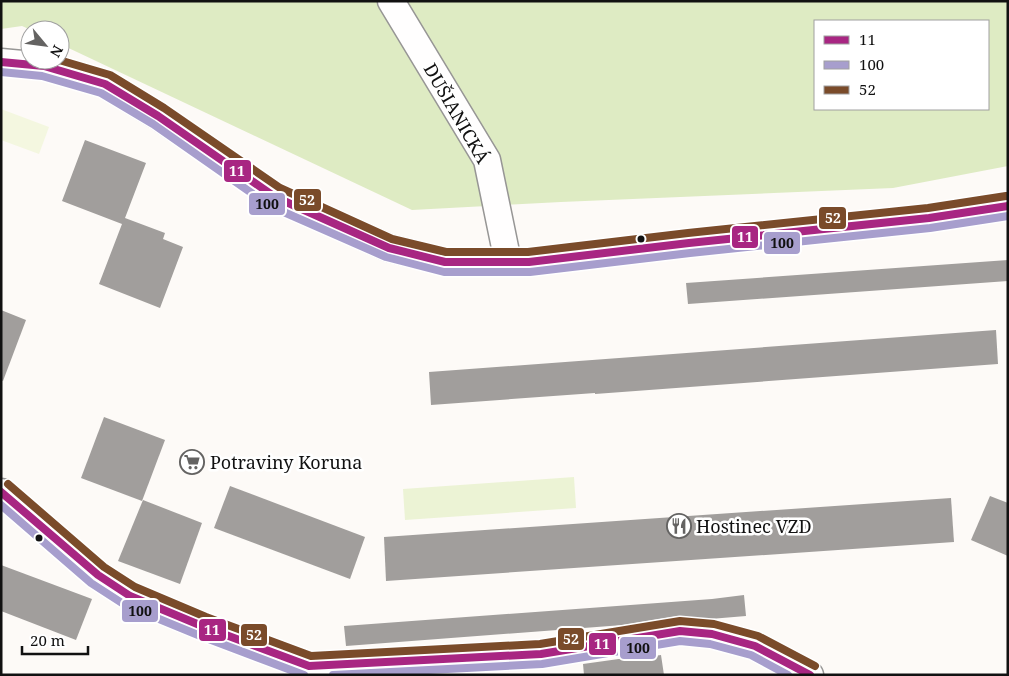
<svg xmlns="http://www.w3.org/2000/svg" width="1009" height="676" font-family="'Noto Serif',serif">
<rect width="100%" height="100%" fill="#fdfaf7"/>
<path fill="#ecf3d5" d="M 574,477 L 576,508 L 405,520 L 403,489 Z"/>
<path fill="#deebc3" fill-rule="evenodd" d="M 1,1 L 1008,1 L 1008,166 L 893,188 L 561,202 L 412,210 L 60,44 L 60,30 L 31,30 L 22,26 L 1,29 ZM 815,21 L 988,21 L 988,109 L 815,109 Z"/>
<path fill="#f4f7e0" d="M 1,109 L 49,127 L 39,154 L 1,140 Z"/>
<g fill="#a19e9c">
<path d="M 85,140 L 146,163 L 125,218 L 165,233 L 163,239 L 183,247 L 160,308 L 99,284 L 122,224 L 62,201 Z"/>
<path d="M 1008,260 L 1008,281 L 688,304 L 686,283 Z"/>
<path d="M 1,310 L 26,320 L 3,381 L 1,380 Z"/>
<path d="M 996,330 L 998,364 L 595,394 L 595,393 L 431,405 L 429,372 Z"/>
<path d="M 104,417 L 165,440 L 142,501 L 81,478 Z"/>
<path d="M 230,486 L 365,537 L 350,579 L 214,528 Z"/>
<path d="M 990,496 L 1008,503 L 1008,556 L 971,540 Z"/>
<path d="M 951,498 L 954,542 L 386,581 L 384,537 Z"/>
<path d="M 143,500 L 202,523 L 180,584 L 118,561 Z"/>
<path d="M 1,565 L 92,599 L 76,640 L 1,611 Z"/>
<path d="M 744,595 L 746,616 L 710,619 L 678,616 L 623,625 L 346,646 L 344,626 L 712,599 Z"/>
<path d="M 661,655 L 664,675 L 584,675 L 583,664 L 633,657 L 633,659 Z"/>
</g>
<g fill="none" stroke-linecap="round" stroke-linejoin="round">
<defs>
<g id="minor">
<path d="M 391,1 L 487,160 L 508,262"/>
<path d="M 1,62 L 44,66 L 105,84 L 158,116 L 275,197 L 389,248 L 445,262 L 529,262 L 689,243 L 929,218 L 1008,206"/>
<path d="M 1,492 L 98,575 L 130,596 L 202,626 L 309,666 L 541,654 L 680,631 L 712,634 L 755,646 L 810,675"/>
</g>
</defs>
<use href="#minor" stroke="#979695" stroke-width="29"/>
<use href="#minor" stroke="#fffefe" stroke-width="26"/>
<defs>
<g id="bus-1">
<path d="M 1,62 L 44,66 L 105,84 L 158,116 L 275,197 L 389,248 L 445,262 L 529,262 L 689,243 L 929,218 L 1008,206"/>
<path d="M 1,492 L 98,575 L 130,596 L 202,626 L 309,666 L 541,654 L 680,631 L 712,634 L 755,646 L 810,675"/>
</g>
<g id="bus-2">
<path d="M 1,72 L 42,76 L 101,93 L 153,124 L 270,206 L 386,257 L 444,272 L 530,272 L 690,253 L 930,228 L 1008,216"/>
<path d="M 1,505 L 91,583 L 125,605 L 198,635 L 304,675"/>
<path d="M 333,675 L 542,664 L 680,641 L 710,644 L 751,655 L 788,675"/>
</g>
<g id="bus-3">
<path d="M 59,60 L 110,75 L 164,108 L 280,188 L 392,239 L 446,252 L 528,252 L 688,233 L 928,208 L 1006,196"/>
<path d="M 8,484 L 104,567 L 135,587 L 206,617 L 311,656 L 540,644 L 680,621 L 714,624 L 758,636 L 815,666"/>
</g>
</defs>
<use href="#bus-1" stroke="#fff" stroke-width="11"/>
<use href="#bus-2" stroke="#fff" stroke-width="11"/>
<use href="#bus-3" stroke="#fff" stroke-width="11"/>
<use href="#bus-1" stroke="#a82682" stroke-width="8"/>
<use href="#bus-2" stroke="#a79ecd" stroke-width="8"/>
<use href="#bus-3" stroke="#7a4b2a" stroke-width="8"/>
</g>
<defs>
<symbol id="supermarket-ring" viewBox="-11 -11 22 22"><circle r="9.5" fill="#fff" stroke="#646362" stroke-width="1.5"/><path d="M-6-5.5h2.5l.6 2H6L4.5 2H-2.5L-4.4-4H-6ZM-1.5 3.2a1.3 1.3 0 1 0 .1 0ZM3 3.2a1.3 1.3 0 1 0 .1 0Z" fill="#646362"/></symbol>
<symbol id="restaurant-ring" viewBox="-11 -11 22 22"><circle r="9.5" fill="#fff" stroke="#646362" stroke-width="1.5"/><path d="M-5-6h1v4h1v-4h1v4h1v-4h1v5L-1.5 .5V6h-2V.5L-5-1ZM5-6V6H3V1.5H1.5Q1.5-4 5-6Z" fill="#646362"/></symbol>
</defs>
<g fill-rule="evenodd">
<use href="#supermarket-ring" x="178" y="448" width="28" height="28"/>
<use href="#restaurant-ring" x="665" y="512" width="28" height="28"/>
</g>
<g fill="#111" stroke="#fff" stroke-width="2">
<circle cx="641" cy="239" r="4.5"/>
<circle cx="39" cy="538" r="4.5"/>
</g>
<g text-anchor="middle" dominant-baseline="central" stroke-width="5" stroke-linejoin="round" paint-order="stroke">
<g font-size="18" fill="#111" stroke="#fff">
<text transform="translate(457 113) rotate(60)">DUŠIANICKÁ</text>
</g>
<g font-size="18" fill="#111" stroke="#fff" text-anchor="start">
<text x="210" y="462">Potraviny Koruna</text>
<text x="696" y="526">Hostinec VZD</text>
</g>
</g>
<g stroke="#fff" stroke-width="2">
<rect x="223" y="159" width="29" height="24" rx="5" fill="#a82682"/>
<rect x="293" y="188" width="29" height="24" rx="5" fill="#7a4b2a"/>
<rect x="248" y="192" width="38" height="24" rx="5" fill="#a79ecd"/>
<rect x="818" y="206" width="29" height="24" rx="5" fill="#7a4b2a"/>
<rect x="731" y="225" width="28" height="24" rx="5" fill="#a82682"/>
<rect x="763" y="231" width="38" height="24" rx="5" fill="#a79ecd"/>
<rect x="121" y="599" width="38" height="24" rx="5" fill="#a79ecd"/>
<rect x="198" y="618" width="29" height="24" rx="5" fill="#a82682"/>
<rect x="240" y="623" width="28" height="24" rx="5" fill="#7a4b2a"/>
<rect x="557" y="627" width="28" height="24" rx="5" fill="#7a4b2a"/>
<rect x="588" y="632" width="29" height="24" rx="5" fill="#a82682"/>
<rect x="619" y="636" width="38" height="24" rx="5" fill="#a79ecd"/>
</g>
<g font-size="14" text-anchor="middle" font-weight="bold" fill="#fff">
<text x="237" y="176">11</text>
<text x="307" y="205">52</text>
<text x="833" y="223">52</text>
<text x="745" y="242">11</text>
<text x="212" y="635">11</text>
<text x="254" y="640">52</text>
<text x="571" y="644">52</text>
<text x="602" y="649">11</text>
</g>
<g font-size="14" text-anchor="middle" font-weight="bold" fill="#111">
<text x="267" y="209">100</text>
<text x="782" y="248">100</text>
<text x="140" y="616">100</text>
<text x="638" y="653">100</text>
</g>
<rect width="1009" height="676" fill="none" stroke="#111111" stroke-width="5"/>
<rect x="814" y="20" width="175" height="90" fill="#ffffff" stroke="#a0a0a0"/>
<rect x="824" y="36" width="25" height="8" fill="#a82682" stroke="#a0a0a0"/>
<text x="859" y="45" font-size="15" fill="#111111">11</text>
<rect x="824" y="61" width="25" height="8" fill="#a79ecd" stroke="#a0a0a0"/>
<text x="859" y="70" font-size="15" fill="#111111">100</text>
<rect x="824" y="86" width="25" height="8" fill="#7a4b2a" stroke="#a0a0a0"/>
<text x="859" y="95" font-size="15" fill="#111111">52</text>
<g transform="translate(45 45) rotate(119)"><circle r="24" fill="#ffffff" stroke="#a0a0a0"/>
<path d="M0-4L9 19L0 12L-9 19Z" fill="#646362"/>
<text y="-8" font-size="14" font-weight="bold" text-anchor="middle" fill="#111111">N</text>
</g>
<path d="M22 646v8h66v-8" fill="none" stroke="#111111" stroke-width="2.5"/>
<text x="30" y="646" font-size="15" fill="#111111" stroke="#ffffff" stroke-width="4" paint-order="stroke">20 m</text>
</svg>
